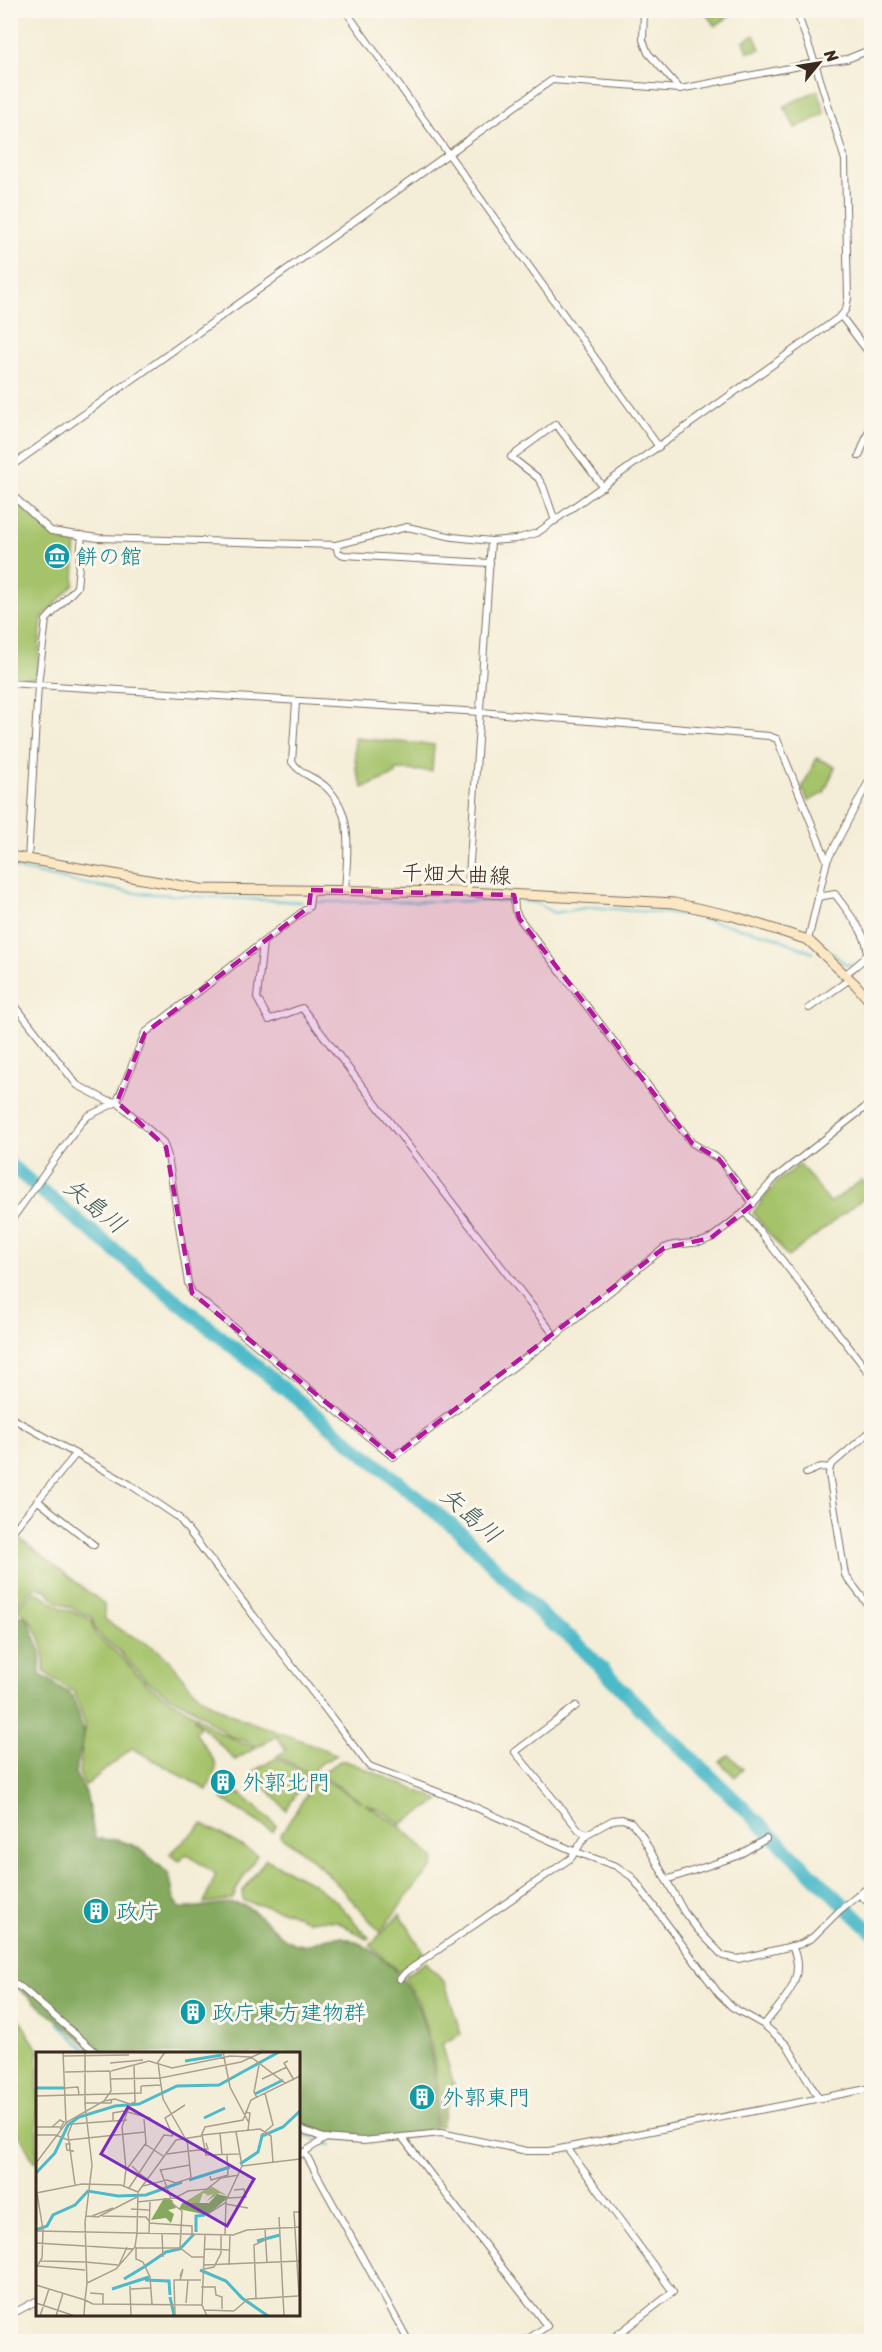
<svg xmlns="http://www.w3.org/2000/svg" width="882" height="2352" font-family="Sriracha,'Klee One',sans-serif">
<rect width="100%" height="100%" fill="#fbf7ec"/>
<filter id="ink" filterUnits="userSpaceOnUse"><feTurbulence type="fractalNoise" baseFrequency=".0167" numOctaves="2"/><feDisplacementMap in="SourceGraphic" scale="12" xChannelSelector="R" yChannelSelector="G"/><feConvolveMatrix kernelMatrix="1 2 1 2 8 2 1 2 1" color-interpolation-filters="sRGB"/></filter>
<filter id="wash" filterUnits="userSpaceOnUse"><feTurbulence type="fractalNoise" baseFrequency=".008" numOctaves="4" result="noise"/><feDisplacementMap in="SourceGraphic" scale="24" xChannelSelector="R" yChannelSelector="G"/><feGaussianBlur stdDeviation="1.35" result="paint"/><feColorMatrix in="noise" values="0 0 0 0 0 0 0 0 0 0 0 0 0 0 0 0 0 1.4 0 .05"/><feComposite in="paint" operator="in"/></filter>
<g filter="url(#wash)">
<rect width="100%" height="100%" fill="#f4edd7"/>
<g fill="#a5c36b" stroke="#707644" stroke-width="1.5">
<path d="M 704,11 L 737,11 L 715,26 Z"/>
<path d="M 754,35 L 760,49 L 748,52 L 744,41 Z"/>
<path d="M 818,90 L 825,114 L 795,128 L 784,106 Z"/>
<path d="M 10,495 L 49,534 L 76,538 L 74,584 L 42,618 L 37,678 L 11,677 Z"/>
<path d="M 354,738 L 434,745 L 432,771 L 395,770 L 396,774 L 363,788 L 356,769 Z"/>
<path d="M 817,758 L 835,767 L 824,793 L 808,801 L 802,788 Z"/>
<path d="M 800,1164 L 830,1203 L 862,1180 L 871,1192 L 788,1257 L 753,1213 L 776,1183 Z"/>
<path d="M 15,1535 L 104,1604 L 105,1619 C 121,1633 143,1639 160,1652 C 178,1666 188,1690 208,1702 C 247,1726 296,1735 337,1755 L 318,1765 L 311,1774 L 277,1756 L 286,1750 L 277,1736 L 257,1747 L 244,1740 L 229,1736 L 194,1709 L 167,1695 L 146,1680 L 119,1651 L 103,1639 L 95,1629 L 92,1617 L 56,1601 L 46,1590 L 35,1587 L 17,1604 L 11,1606 L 11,1539 Z"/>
<path d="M 34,1592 C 47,1595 45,1598 55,1604 C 66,1612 82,1612 92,1621 C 92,1639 109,1645 120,1656 C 129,1664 137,1675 146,1683 C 162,1697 180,1706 198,1716 L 194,1719 L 200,1727 L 195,1732 L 215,1762 L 216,1769 L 207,1790 L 132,1748 L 85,1786 L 79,1773 L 85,1726 L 75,1693 L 44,1672 C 44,1665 45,1655 43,1647 C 39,1634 29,1611 14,1610 Z"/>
<path d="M 199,1718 L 220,1733 L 255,1748 L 235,1760 L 196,1720 Z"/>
<path d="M 729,1755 L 743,1769 L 735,1777 L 720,1762 Z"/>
<path d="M 276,1758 L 309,1775 L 286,1810 L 252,1772 Z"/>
<path d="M 340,1761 L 346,1761 L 440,1800 L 401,1824 L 382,1811 L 365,1804 L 400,1826 L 434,1858 L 433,1867 C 413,1886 398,1910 380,1932 C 349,1897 320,1860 280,1836 L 318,1776 L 362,1802 L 320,1774 Z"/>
<path d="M 232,1791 L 241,1794 L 276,1825 L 273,1832 L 222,1799 Z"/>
<path d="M 203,1824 L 257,1855 L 237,1888 L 233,1899 L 204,1903 L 216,1874 L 186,1854 L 179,1861 L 170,1854 Z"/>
<path d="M 266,1859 L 313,1884 L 337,1902 L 369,1938 L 366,1939 L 337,1921 L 306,1920 L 288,1912 L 243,1901 L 242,1892 Z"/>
<path d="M 400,1914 L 424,1953 L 399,1972 L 370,1945 Z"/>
<path d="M 426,1962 L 445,1983 L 461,2034 L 442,2044 L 455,2089 L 446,2106 L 441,2126 L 436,2126 L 441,2104 L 431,2044 L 418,2001 L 405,1978 L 407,1974 Z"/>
<path d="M 16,2014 L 40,2053 L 38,2054 L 37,2161 L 34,2162 L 11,2119 L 11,2018 Z"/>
</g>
<path fill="#84a95f" stroke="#606a3e" stroke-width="1.5" d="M 11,1615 L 27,1617 L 41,1652 L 40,1674 L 73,1696 L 84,1734 L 75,1773 L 86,1793 L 95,1839 L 118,1840 L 133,1845 L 143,1851 L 169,1874 L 174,1898 L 180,1908 C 198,1910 227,1899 243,1905 C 263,1913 274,1936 294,1943 C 311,1950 324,1934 342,1937 C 371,1943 402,1973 414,1998 C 426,2022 436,2074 437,2101 C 438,2111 434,2122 433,2132 L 385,2140 L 323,2138 L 299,2128 L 298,2054 L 98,2053 L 11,1983 Z"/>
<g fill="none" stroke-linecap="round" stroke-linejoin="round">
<g stroke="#4dbac9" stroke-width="2">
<path d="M 10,867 L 75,882 L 136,893 L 302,902"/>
<path d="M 521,901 L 536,903 L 554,913 L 591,907 L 686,915 L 773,936 L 813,953"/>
<path d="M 318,902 L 509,901"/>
<path d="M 824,946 L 845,964 L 854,964"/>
<path d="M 859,965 L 872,965"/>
<path d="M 10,1986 L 17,1989"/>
<path d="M 58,2023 L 91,2054"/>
<path d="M 298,2133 L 317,2141"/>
<path d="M 323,2142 L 331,2145"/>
</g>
<path stroke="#4dbac9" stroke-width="14" d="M 10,1165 L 461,1533 L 548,1621 L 574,1640 L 646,1714 L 872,1932"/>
</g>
</g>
<g filter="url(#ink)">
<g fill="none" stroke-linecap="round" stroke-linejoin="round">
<defs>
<g id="street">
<path d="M 345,10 L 659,447"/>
<path d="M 644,10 L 643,40 L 648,53 L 679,88"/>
<path d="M 841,316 L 872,357"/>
<path d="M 859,456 L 872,423"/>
<path d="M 10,467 L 552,80 L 680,89 L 815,63 L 847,59 L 872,49"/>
<path d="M 10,493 L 51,531 L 98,538 L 336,545 L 407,527 L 453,537 L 491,541 L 516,539 L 537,533 L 841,316 L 846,309 L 848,298 L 845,160 L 815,63 L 796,10"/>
<path d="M 555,521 L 543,486 L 538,478 L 511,457 L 556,424 L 603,487"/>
<path d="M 336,545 L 338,553 L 344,555 L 490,563"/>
<path d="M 10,683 L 38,685 L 46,620 L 77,587 L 82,535"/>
<path d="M 296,702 L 292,762 C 301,775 315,777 326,787 C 355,814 347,855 345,891"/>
<path d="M 28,860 L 38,685 L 481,712 L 769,736 L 777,739 L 827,861"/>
<path d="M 311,890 L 309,907 L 263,942 L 257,998 L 269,1020 L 302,1008 L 555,1336"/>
<path d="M 468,892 L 491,541"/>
<path d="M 514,895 L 515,910 L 519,918 L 692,1143 L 719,1159 L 753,1204"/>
<path d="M 818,897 L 835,894 C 843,906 873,940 866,955 C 863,962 851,969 846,974"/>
<path d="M 808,940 L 827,861 L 872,775"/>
<path d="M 10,999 L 77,1085 L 106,1100 L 117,1102 L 163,1142 L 168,1156 L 188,1283 L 192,1293 L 393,1457 L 555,1336 L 664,1248 L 673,1245 L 701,1242 L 711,1238 L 747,1210 L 775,1178 L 872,1102"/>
<path d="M 809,1008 L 850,979"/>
<path d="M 745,1212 L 872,1377"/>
<path d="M 10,1222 L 80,1124 L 88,1116 L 117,1102 L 145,1033 L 263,942"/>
<path d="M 10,1417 L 129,1484 L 178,1517 L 369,1766 L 459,1800 L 576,1852 L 616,1866 L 632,1877 L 719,1994 L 732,2007 L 764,2025 L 787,2045 L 818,2097"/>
<path d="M 872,1430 L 830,1466 L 829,1474 L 845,1575 L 872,1610"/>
<path d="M 806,1473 L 821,1467 L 830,1468"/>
<path d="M 38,1501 L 94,1545"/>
<path d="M 10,1534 L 76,1454"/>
<path d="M 576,1706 L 515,1752 L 579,1830 L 587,1834"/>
<path d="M 666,1880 L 737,1856 L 766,1839"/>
<path d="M 859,1894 L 872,1906"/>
<path d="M 400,1979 L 406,1972 L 571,1858 L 587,1834 L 613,1820 L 622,1819 L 631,1822 L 641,1834 L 684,1912 L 698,1930 L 723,1956 L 738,1959 L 801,1944 L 813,1937 L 840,1910 L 872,1884"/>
<path d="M 10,1982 L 22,1988 L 98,2054"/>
<path d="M 764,2025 C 783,2000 808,1979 792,1946"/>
<path d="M 298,2128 L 323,2138 L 363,2141 L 441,2133 L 527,2151 L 549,2151 L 872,2088"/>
<path d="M 402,2137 L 547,2326 L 528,2339 L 530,2342"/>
<path d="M 568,2149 L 673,2292 L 608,2342"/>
<path d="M 305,2153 L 409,2342"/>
<path d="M 298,2156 L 326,2138"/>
<path d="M 10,2315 L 38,2300"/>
</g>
<path id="secondary" d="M 10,856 L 200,889 L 468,892 L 674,903 L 733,916 L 808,940 L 856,985 L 872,1004"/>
</defs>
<use href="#street" stroke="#7c6e5f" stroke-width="8"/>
<use href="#secondary" stroke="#7c6e5f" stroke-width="11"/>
<use href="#street" stroke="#fff" stroke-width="6"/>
<use href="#secondary" stroke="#fbe7c3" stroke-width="9"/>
</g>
</g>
<path fill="#b5179e" fill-opacity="0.2" stroke="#b5179e" stroke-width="4.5" stroke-dasharray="12 8" stroke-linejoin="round" d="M 311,890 L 514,895 L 519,918 L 692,1143 L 719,1159 L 753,1204 L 711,1238 L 664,1248 L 393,1457 L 192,1293 L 166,1147 L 117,1102 L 145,1033 L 309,907 Z"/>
<defs>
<symbol id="museum-disc" viewBox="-11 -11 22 22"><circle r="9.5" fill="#0f9aa8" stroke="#fbf7ec"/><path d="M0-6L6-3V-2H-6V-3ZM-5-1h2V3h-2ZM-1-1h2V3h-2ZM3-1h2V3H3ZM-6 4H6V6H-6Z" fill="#fff"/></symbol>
<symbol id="building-disc" viewBox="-11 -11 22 22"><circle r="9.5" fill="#0f9aa8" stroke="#fbf7ec"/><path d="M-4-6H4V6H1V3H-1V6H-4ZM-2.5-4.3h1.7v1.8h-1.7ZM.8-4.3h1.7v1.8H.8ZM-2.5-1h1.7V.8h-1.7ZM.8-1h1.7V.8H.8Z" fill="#fff"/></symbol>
</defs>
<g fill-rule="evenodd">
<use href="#museum-disc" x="42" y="541" width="30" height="30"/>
<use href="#building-disc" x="208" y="1767" width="30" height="30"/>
<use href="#building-disc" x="81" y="1896" width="30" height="30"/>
<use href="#building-disc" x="178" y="1997" width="30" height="30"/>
<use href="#building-disc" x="407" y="2082" width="30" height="30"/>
</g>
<g text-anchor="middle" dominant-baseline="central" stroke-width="6" stroke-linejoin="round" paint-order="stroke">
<g font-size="22" fill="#0d838f" stroke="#fbf7ec" text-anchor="start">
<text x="76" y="556">餅の館</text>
<text x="242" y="1782">外郭北門</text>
<text x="116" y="1911">政庁</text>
<text x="212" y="2012">政庁東方建物群</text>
<text x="442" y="2097">外郭東門</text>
</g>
<g font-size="22" fill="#3b2a1e" stroke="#fbf7ec">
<text transform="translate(456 874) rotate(2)">千畑大曲線</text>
</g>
<g font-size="24" font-style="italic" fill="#415c5a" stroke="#fbf7ec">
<text transform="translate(95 1206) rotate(39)">矢島川</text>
<text transform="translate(471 1515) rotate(41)">矢島川</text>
</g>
</g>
<g transform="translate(36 2052)">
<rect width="264" height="264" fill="#f4edd7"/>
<path d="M 175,134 L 192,144 L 183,141 L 170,150 L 177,142 L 168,145 L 172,143 L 167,141 L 163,152 L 147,151 Z" fill="#a5c36b"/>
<path d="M 181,142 L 193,145 L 171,163 L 143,157 L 146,151 L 173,151 ZM 128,146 L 134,147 L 140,156 L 132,158 L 138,162 L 135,171 L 130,166 L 115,168 Z" fill="#84a95f"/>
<path fill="none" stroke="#4dbac9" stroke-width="3" d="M 149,9 L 186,3M 0,36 L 28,36M 219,42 L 247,28M 168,66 L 189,56M 204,112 L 222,100 L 226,84 L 247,75 L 264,59M 0,121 L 19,101 L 32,73 L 43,65 L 79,54 L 103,52 L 141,34 L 183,33 L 243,0M 153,128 L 194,115M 0,178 L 11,174 L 17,163 L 39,153 L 52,139 L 82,144 L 110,143 L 146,130M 160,180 L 160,164 L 169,163M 221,189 L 244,183M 108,215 L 130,200 L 144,197 L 158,182M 164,218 L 190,229 L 206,246 L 232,264M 88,227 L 108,215M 109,228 L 133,229 L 134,243M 76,237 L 113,225M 134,245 L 138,263"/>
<path fill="none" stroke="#aa9f8d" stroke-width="1.5" d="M 27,0 L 30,71M 49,0 L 49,53 L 56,113 L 49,171 L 51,232M 187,0 L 194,35 L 213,71M 27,4 L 93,3M 252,9 L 248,11 L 258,28M 74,11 L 107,8M 75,19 L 113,9 L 136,16 L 194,4 L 215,5 L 249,31M 29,20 L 74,19M 74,27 L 124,26 L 122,10 L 129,0M 226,27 L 251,15M 105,34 L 125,33M 29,36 L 42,35 L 43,43M 73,42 L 105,41 L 105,34M 0,44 L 73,42M 221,46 L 218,40 L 223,13M 68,49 L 79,47 L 94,52M 49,51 L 75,51 L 76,47M 94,52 L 99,50 L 98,13M 209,60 L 214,61 L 212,78M 77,68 L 77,61 L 88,59 L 114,66 L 116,70M 0,75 L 25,75M 16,75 L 24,68 L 28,70 L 24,77M 200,80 L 206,114M 184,81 L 186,103M 0,83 L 20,83 L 32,88 L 109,80M 166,83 L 224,77 L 235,84 L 237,110M 166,83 L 170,103 L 203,102M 225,83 L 237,73 L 229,41M 137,84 L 129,66 L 149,53M 149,86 L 127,47 L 124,26 L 205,10 L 227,0M 35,92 L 30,92 L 31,98 L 38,99M 109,92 L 127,104M 153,99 L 172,97 L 170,91M 131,102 L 153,99M 0,111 L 31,70 L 68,49 L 75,39 L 74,19M 206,114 L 264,107M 91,117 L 110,91 L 108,67M 124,117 L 137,152 L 146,159 L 144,196 L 156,205 L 168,205M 125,118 L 154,113M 174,124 L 175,128 L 192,123 L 191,103M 111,127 L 103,121 L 128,83 L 137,84M 39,133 L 32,82 L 36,72 L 91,68M 88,134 L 90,117 L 86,75 L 94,52M 107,134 L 131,128 L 140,131 L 155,126 L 151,87M 93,136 L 103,121 L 96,114M 0,141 L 46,132 L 85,133 L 102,140 L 140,88 L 165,84 L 169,75 L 207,68 L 215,48 L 264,24M 192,146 L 210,145 L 208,137 L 198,138M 101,150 L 139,146 L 152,139 L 171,137 L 185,126 L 203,123M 190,152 L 212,156M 95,157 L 113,158M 170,163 L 189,151 L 206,114M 50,164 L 62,165 L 101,145M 56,164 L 77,156M 66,164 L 110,165 L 113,169M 243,165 L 248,264M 113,171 L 156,174 L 156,182M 229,177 L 231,211M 0,179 L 101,181 L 102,140M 113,181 L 114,150M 126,181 L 127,205M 169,183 L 166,253 L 171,264M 189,183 L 190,150M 0,191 L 98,197M 100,195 L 100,207 L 107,210 L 114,225 L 116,252M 100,196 L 144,196M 169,197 L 194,198M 5,209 L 49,210M 49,210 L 82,213M 83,213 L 91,195M 168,213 L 264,209M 193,213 L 194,183M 2,214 L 49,218M 0,216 L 6,206 L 7,178 L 1,141M 168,217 L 178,215 L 185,201 L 185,183M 144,224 L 147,217 L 144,228M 0,233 L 49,248 L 51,231 L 80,217 L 99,195 L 101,181 L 197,183 L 211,178 L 264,175M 94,234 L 95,264M 165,235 L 179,235 L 180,243 L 186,245 L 186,257M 95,237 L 114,236M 54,241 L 67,242 L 67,252M 263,244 L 258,160 L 264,160M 220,246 L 218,193 L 229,188M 0,251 L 39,264M 150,251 L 152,228M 168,258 L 198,259M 198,259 L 212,247 L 262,244M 4,264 L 13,237M 20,264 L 27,241M 48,264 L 49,248 L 57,252 L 166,253M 139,264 L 138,228 L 165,228"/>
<path fill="#7b2cbf" fill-opacity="0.15" stroke="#7b2cbf" stroke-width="3" d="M 92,55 L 218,127 L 191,174 L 65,102 Z"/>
<rect width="264" height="264" fill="none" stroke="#3b2a1e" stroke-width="3"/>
</g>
<rect width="882" height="2352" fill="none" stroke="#fbf7ec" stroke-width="36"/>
<g transform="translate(819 63) rotate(60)" stroke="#fbf7ec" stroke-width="4.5" paint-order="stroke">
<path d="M0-4.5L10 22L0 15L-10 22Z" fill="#3b2a1e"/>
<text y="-9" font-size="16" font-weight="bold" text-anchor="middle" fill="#3b2a1e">N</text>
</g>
</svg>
